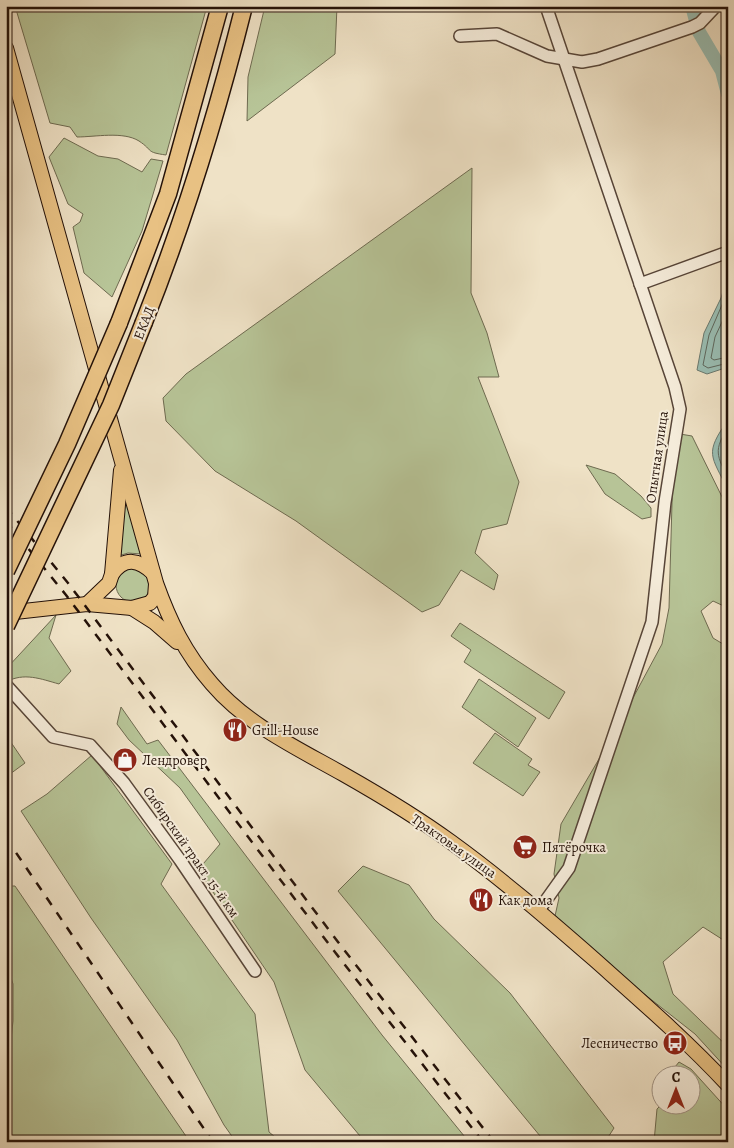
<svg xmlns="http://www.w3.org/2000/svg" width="734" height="1148" font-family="Alegreya,serif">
<rect width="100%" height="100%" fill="#efe2c6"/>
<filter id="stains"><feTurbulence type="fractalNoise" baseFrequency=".004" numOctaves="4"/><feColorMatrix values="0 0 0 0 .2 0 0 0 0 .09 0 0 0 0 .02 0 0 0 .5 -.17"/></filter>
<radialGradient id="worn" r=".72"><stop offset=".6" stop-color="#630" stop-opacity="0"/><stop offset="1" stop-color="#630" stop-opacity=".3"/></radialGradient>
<g fill="#b7c497" stroke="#6e6a50">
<path d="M 15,6 L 207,6 L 166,155 C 145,152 154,151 139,141 C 123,131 95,137 77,137 L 70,127 L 50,123 Z"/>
<path d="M 265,6 L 337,6 L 335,54 L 247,121 L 248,77 Z"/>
<path d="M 64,138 L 98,156 L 118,159 L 142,172 L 151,159 L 163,161 L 142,231 L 112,297 L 84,273 L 73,227 L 80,222 L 83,214 L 68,204 L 49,157 Z"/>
<path d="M 472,168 L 471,293 L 487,333 L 499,377 L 478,377 L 519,482 L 507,524 L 482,530 L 475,553 L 498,575 L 494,590 L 461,570 L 439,605 L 422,612 L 296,521 L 215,471 L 166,421 L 163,398 L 186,374 Z"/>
<path d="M 680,434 L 692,436 L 728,509 L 728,608 L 713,601 L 701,611 L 713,638 L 728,647 L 728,943 L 703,927 L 663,962 L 673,994 L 728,1047 L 728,1070 L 695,1034 L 620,975 L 555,916 L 559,898 L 554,874 L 561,824 L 613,735 L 662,644 L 669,608 L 673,468 Z"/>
<path d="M 586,465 L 615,474 L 641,496 L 651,508 L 651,517 L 642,519 L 605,494 Z"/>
<path d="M 125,490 L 142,554 L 128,553 L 118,556 Z"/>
<circle cx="133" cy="585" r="17"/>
<path d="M 56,615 L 49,638 L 71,671 L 59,684 C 41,679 24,672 6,682 L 6,669 Z"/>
<path d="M 460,623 L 565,692 L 549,719 L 464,662 L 471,650 L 451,636 Z"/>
<path d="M 479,679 L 536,718 L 518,747 L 462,707 Z"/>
<path d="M 121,707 L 147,744 L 158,740 L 382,1035 L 469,1142 L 365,1142 L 305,1070 L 274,982 L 198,870 L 220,844 L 180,788 L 129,740 L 117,724 Z"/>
<path d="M 495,733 L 532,759 L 528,765 L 540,772 L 523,796 L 473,763 Z"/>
<path d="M 6,735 L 25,763 L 6,777 Z"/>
<path d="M 92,755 L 172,864 L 161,884 L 255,1014 L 269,1132 L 281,1142 L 236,1142 L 224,1125 L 177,1040 L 91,918 L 21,811 L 47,794 Z"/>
<path d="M 363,866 L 409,885 L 434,919 L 510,993 L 614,1128 L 605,1142 L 545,1142 L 338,891 Z"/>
<path d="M 6,886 L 15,886 L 190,1142 L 6,1142 L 6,1085 L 13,1021 L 13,984 L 6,962 Z"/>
<path d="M 679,1062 L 691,1069 L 728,1110 L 728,1142 L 654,1142 L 657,1109 L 661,1105 L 692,1106 L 692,1076 L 673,1075 L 671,1072 Z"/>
</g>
<g fill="#9abeb3" stroke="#6b796f">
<path d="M 728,274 L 728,367 L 707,374 L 697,370 L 704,333 L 721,298 Z"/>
<path d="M 728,420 L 728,490 C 711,455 704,454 728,420 Z"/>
</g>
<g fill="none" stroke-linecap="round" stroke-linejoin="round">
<g stroke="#5f685e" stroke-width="1">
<path d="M 728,291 L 709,335 L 703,365 L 708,368 L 728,363"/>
<path d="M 728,309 L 715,337 L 711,358 L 714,360 L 728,357"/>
<path d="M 728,428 C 713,450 717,456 728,478"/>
</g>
<path stroke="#9abeb3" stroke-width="14" d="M 692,6 L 699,32 L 722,71 L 728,94"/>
<defs>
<g id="minor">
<path d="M 460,36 L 497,34 L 547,56 L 582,62 L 598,59 L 692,27 L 700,23 L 716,6"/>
<path d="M 640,284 L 728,252"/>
<path d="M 6,685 L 53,737 L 90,745 L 124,783 L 180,860 L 255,971"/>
<path d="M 539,910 L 569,868 L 652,622 L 665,502 L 680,409 L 675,387 L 546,6"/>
</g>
<g id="major">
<path d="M 6,48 L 156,583 C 170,622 185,653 212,684 C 247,725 297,748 343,774 C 380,795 417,817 451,842 C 502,879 548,919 595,960 C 641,1001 686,1040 728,1085"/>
<path d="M 112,574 C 125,556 139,560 153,573"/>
<path d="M 87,604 L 109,583 L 112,574 L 121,470"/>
<path d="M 132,608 L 154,622 L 177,642"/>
<path d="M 6,613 L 87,604 L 132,608 L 150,603 L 155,597 L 156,584"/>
</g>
<g id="highway">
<path d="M 144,322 C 185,219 217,114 244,6"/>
<path d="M 119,323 L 168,194 L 220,6"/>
</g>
</defs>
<use href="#minor" stroke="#574538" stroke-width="14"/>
<use href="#major" stroke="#241108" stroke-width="16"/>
<use href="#highway" stroke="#241108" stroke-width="19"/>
<use href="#minor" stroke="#f5ecda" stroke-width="11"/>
<use href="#major" stroke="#e8c183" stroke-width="14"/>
<use href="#highway" stroke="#e8c183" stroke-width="16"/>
<g stroke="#241108" stroke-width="2.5" stroke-dasharray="9 9" stroke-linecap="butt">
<path d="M 6,507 L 68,583 L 338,942 L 494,1142"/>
<path d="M 6,521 L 66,595 L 331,947 L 483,1142"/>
<path d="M 6,838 L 213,1142"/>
</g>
<defs>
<g id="highway-bridge">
<path d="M 6,571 L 67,444 L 119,323"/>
<path d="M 6,626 L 111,405 L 144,322"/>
</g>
</defs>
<use href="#highway-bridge" stroke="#241108" stroke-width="19" stroke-linecap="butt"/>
<use href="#highway-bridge" stroke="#e8c183" stroke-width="16"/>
</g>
<defs>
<symbol id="restaurant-disc" viewBox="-11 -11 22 22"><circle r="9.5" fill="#8f2418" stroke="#f5ecda"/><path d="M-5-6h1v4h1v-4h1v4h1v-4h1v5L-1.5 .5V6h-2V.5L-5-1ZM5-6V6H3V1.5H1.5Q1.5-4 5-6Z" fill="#fff"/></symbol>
<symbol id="shop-disc" viewBox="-11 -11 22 22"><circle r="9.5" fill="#8f2418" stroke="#f5ecda"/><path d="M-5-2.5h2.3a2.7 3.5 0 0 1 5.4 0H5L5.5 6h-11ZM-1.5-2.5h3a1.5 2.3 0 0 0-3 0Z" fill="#fff"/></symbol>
<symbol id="supermarket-disc" viewBox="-11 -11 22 22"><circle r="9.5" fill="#8f2418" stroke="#f5ecda"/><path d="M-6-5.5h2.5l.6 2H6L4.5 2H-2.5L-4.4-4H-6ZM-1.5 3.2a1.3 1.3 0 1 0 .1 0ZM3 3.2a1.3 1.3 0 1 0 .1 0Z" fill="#fff"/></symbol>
<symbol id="bus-disc" viewBox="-11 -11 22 22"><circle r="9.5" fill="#8f2418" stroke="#f5ecda"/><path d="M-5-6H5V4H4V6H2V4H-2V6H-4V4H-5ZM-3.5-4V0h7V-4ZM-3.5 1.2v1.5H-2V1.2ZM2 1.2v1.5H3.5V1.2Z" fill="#fff"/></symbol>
</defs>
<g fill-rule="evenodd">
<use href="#restaurant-disc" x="221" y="716" width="28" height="28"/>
<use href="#shop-disc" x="111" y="746" width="28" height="28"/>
<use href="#supermarket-disc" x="511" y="833" width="28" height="28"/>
<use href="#restaurant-disc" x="467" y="886" width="28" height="28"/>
<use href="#bus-disc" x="661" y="1029" width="28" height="28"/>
</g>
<g text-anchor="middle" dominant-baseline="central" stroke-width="4" stroke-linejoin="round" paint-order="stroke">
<g font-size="14" fill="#241108" stroke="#f5ecda">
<text transform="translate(144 323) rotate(-69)">ЕКАД</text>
<text transform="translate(657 457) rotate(-82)">Опытная улица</text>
<text transform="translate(454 846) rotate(35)">Трактовая улица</text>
<text transform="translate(191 852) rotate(55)">Сибирский тракт, 15-й км</text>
</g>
<g font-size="14" fill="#241108" stroke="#f5ecda" text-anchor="start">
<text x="252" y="730">Grill-House</text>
<text x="142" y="760">Лендровер</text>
<text x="542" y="847">Пятёрочка</text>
<text x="498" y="900">Как дома</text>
<text x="658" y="1043" text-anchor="end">Лесничество</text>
</g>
</g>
<rect width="734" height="1148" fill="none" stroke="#efe2c6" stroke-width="25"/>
<rect x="8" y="8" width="719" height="1133" fill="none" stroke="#241108" stroke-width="2.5"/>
<rect x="12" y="12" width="709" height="1123" fill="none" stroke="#241108"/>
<g transform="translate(676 1090)"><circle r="24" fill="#f5ecda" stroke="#a19486"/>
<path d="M0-4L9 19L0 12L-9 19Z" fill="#8f2418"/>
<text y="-8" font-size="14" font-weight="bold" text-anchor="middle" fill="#241108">С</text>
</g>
<rect width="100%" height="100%" filter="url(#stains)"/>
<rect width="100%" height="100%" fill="url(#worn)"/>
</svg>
